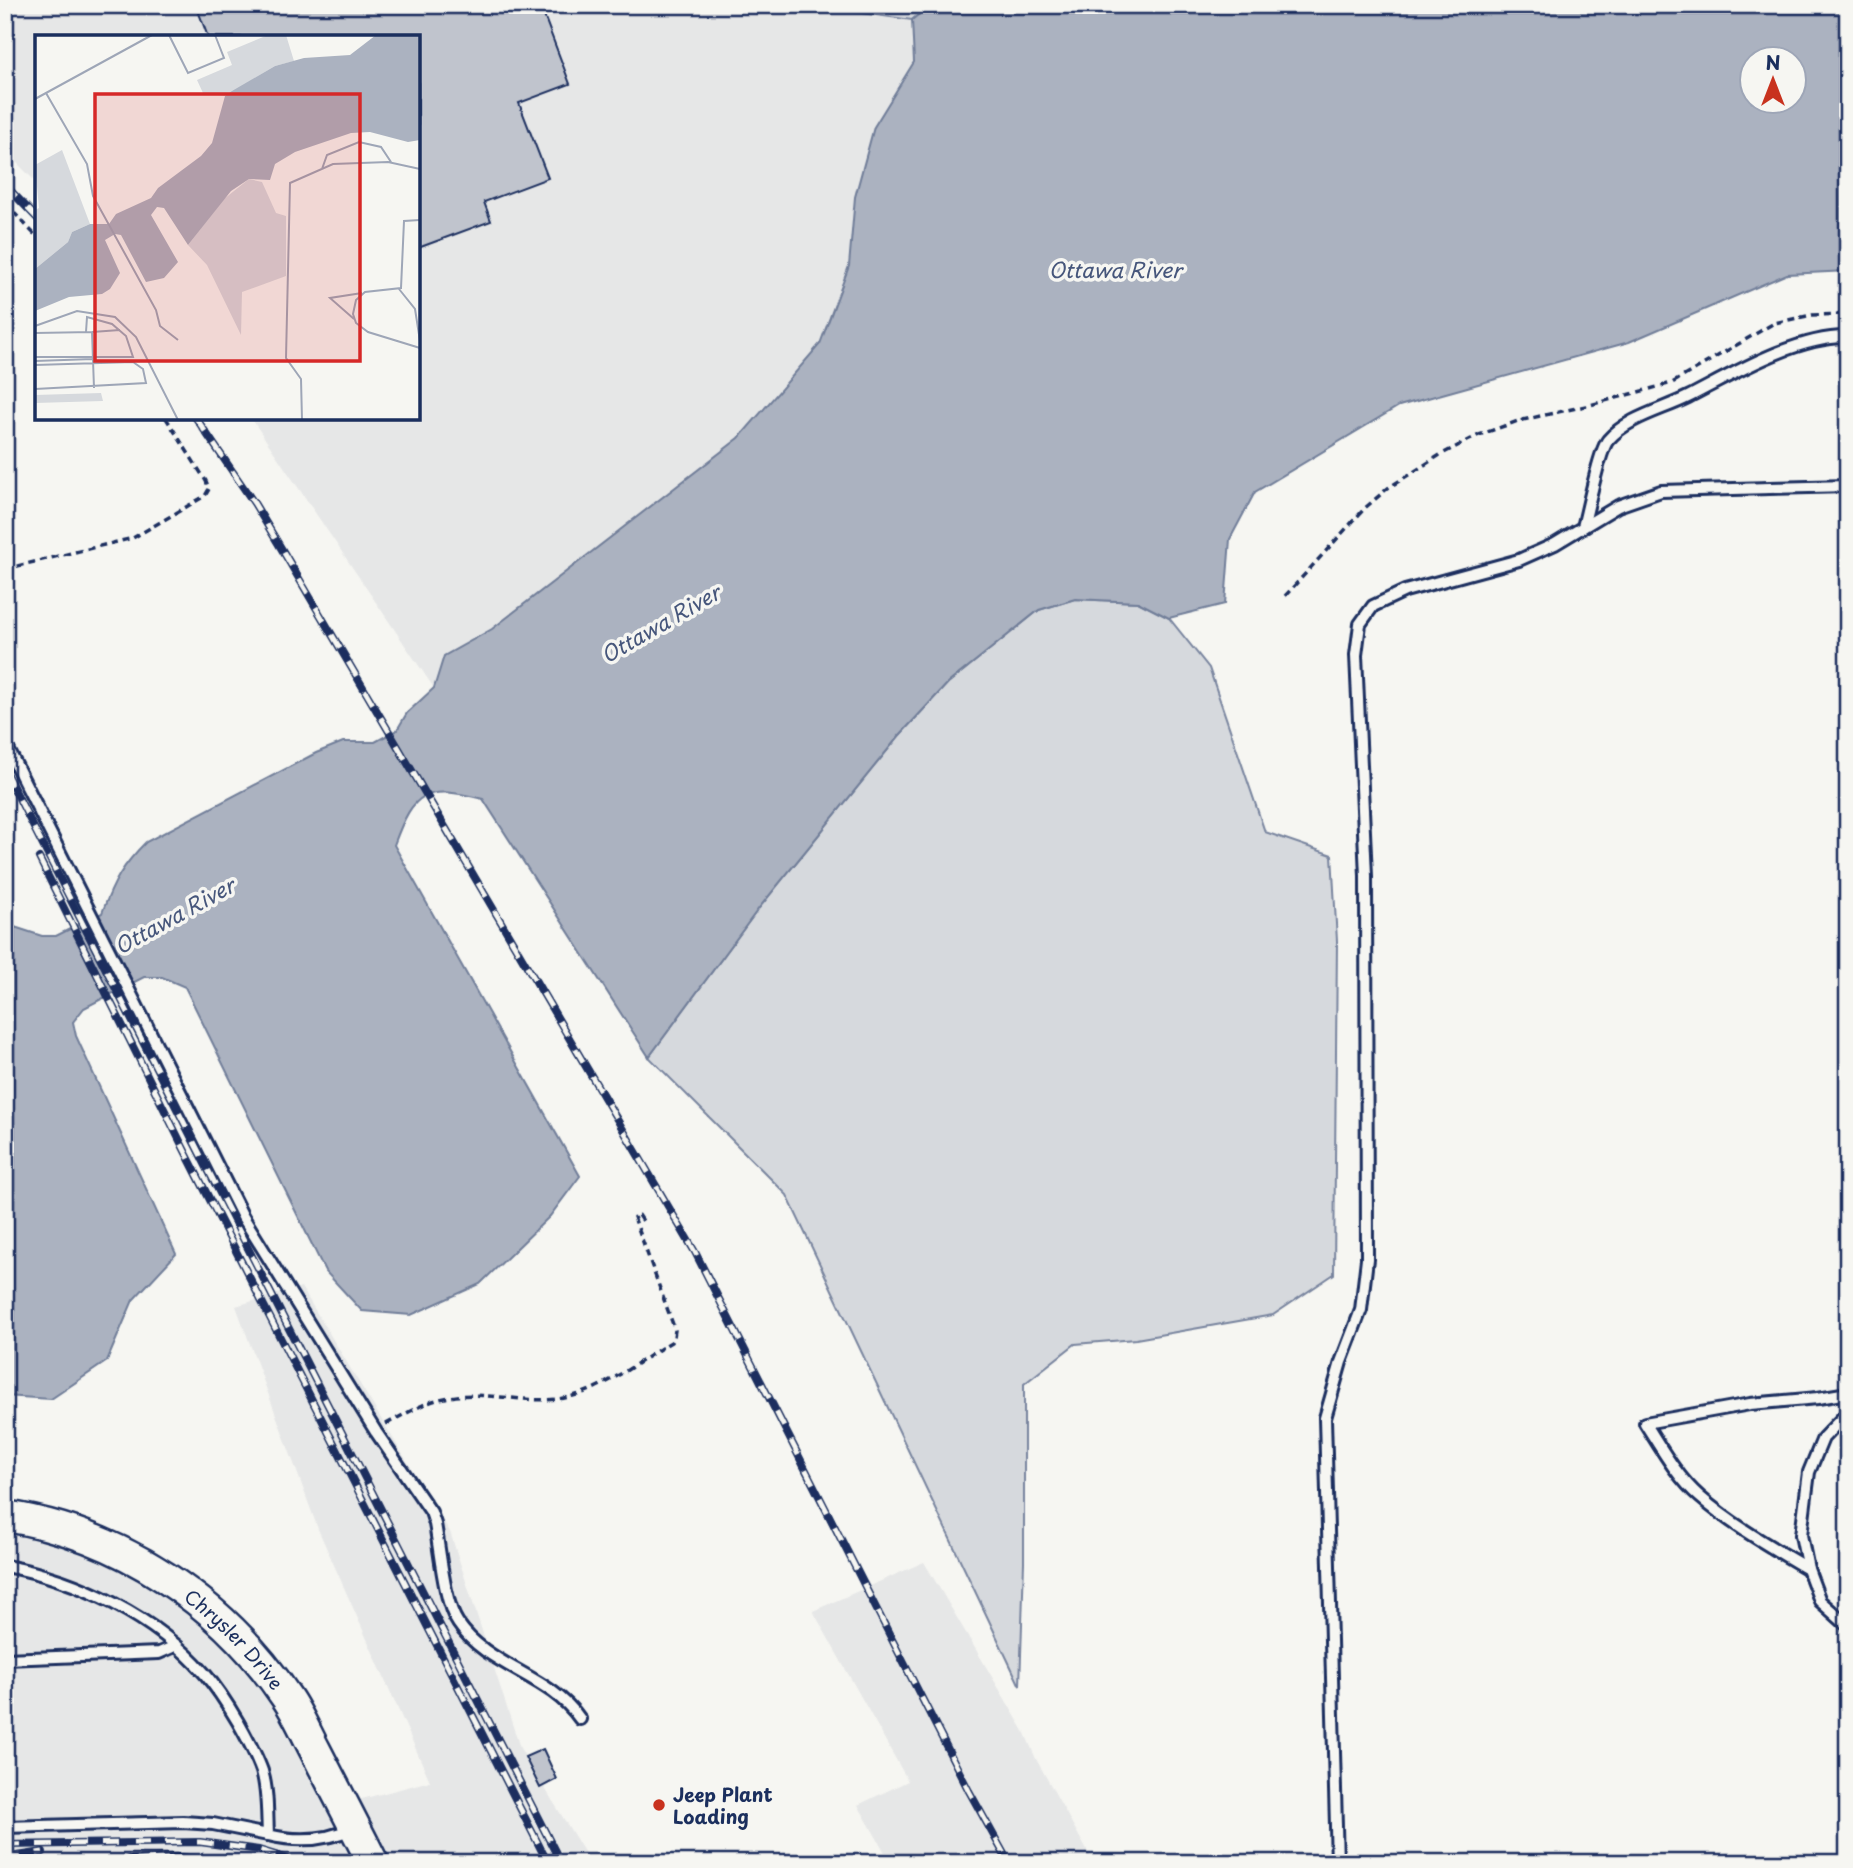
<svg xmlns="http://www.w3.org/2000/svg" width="1853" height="1868" font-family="'Playpen Sans',sans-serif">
<rect width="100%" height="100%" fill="#f6f6f2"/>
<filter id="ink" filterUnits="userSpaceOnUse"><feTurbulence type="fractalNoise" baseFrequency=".0143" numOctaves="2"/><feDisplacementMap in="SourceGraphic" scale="14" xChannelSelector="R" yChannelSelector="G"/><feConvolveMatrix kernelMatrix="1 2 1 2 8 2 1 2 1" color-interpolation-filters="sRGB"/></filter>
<g filter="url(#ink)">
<g fill="#e6e7e7">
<path d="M 5,5 L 930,5 L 912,20 L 914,62 L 874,127 L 855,197 L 849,266 L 820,345 L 739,438 L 492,629 L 444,656 L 434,688 L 251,418 L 418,418 L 418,37 L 37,37 L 37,183 L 5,151 Z"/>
<path d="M 301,1287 L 450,1532 L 520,1748 L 591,1863 L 373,1863 L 343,1804 L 430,1781 L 318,1529 L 236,1306 Z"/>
<path d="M 5,1516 L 57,1526 L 223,1622 L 371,1863 L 5,1863 Z"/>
<path d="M 924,1562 L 1024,1731 L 1036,1759 L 1094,1863 L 891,1863 L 858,1805 L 908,1781 L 813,1611 Z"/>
</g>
<g fill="#d6d9dd" stroke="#78849e" stroke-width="2">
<path d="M 803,5 L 930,5 L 912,20 Z"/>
<path d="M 1075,599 L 1138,602 L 1169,618 L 1209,668 L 1265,832 L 1332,855 L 1337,941 L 1334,1274 L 1273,1315 L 1136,1339 L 1075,1344 L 1024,1384 L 1024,1562 L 1020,1686 L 787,1195 L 649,1057 L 759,908 L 899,736 L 948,683 L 1039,610 Z"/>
</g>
<path fill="#abb2c0" stroke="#717e99" stroke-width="2" fill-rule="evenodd" d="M 930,5 L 1848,5 L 1848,271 L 1787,274 L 1629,342 L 1399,406 L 1255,492 L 1230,539 L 1225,604 L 1169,618 L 1138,602 L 1075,599 L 1039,610 L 948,683 L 899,736 L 759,908 L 649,1057 L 483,799 C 426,785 414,790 394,845 L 580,1176 L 550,1216 L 480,1284 L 411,1315 L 362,1311 L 325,1271 L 185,987 L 162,977 L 144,977 L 84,1008 L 73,1022 L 76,1036 L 176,1254 L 133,1300 L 107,1361 L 51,1399 L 5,1396 L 5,924 L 42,936 L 56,936 L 102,913 C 114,881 122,866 146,842 L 316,753 L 343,742 L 375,742 L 397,730 L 407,713 L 434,688 L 444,656 L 492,629 L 739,438 L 820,344 L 849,266 L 855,197 L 874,127 L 914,62 L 912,20 ZM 1752,60 L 1794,60 L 1794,102 L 1752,102 Z"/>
<g fill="#c0c4cd" stroke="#1b2f5e" stroke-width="2">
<path d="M 196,5 L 540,5 L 570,84 L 519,103 L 548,178 L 484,202 L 491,221 L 418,248 L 418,37 L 208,37 Z"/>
<path d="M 543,1749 L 557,1779 L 540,1788 L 525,1757 Z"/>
</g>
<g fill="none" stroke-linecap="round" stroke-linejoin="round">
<defs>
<g id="lane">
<path d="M 1583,527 C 1588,509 1599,451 1608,440 C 1628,417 1662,410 1688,397 C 1733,374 1796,336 1848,337"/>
<path d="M 5,743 L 243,1217 L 376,1432 L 431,1512 L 435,1524 C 440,1550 444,1603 458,1623 C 487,1667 550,1675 580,1719"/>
<path d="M 1848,1412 L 1823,1438 L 1809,1472 L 1801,1535 L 1808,1569 L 1820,1601 L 1848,1626"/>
<path d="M 5,1566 C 78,1579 156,1617 205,1674 C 218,1689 228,1705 238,1722 C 247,1738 256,1754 262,1771 C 268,1791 267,1814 268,1835 L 213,1824 L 183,1822 L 5,1827"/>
<path d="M 1808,1569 C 1771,1547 1732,1525 1700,1497 C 1677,1477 1661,1448 1645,1423 L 1750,1404 L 1818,1398 L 1848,1393"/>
<path d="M 5,1659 L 159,1653 L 175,1646"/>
<path d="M 268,1835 C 297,1842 326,1841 353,1828"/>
<path d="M 129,1863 L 180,1861 L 197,1863"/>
<path d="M 1337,1863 L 1325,1418 L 1341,1362 L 1361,1310 L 1367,1259 L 1366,876 L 1356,655 L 1360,624 L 1373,606 L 1405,591 L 1519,560 L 1555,544 L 1618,506 L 1661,491 L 1848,486"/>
</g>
<g id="secondary">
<path id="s1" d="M 5,1516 C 120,1533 223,1602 287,1698 C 298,1714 306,1733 315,1750 C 334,1787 354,1825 373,1863"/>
</g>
</defs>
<use href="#lane" stroke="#1b2f5e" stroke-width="16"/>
<use href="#secondary" stroke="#1b2f5e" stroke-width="35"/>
<g stroke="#1b2f5e" stroke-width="3.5" stroke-dasharray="7 5" stroke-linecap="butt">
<path d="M 5,203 L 37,237"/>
<path d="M 5,569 L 133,538 L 205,496 L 209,489 L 206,481 L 166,418"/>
<path d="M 1285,596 L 1365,508 L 1388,488 L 1440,455 L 1479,435 L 1518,421 L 1590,405 L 1672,383 L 1774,323 L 1812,315 L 1848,314"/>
<path d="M 386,1424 C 406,1414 427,1400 450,1397 C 490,1390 532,1407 573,1396 C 605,1388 641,1360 671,1342 L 674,1337 L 675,1330 L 634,1217 L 639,1215 L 643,1221"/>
</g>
<use href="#lane" stroke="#f6f6f2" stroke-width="10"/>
<use href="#secondary" stroke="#f6f6f2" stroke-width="30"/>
<defs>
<g id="rail">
<path d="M 5,185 L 37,218"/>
<path d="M 196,418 L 254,503 L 284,553 L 695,1252 L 969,1791 L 1009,1863"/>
<path d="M 5,771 L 561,1863"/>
<path d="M 39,858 L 185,1151 L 548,1863"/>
<path d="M 5,1845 L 200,1842 L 259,1850 L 302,1863"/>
<path d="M 5,1858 L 43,1852"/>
</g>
</defs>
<use href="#rail" stroke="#1b2f5e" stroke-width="8"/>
<use href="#rail" stroke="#f6f6f2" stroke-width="5" stroke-dasharray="16" stroke-linecap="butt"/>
</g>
</g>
<circle fill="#c8321e" stroke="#f6f6f2" stroke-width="2.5" cx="659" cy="1805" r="7"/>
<g text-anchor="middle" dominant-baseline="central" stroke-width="7" stroke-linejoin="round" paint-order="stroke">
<g font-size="19" fill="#1b2f5e" stroke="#f6f6f2">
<text stroke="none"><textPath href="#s1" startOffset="266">Chrysler Drive</textPath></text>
</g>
<g font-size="19" font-weight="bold" fill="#1b2f5e" stroke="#f6f6f2" text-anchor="start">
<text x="673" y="1794">Jeep Plant<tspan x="673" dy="22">Loading</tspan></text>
</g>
<g font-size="21" font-style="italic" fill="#46567b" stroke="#f6f6f2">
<text x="1115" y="269">Ottawa River</text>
<text transform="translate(660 623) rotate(-30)">Ottawa River</text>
<text transform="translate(174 915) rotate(-29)">Ottawa River</text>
</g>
</g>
<g transform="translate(35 35)">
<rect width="385" height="385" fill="#f6f6f2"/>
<path d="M 233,0 L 251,0 L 259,26 L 240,31 L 190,61 L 168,58 L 162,45 L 197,30 L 192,17 ZM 27,115 L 55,189 L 37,197 L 33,207 L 0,234 L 0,175 L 4,173 L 0,130 ZM 214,144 L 227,147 L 241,178 L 251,181 L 251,241 L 207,257 L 206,300 L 172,230 L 153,210 L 189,164 ZM 66,358 L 68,366 L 0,368 L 0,360 Z" fill="#d6d9dd"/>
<path d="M 341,0 L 385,0 L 385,105 L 373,107 L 335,97 L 316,98 L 260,117 L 240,129 L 235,145 L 214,144 L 196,156 L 153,210 L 129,173 L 122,172 L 116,180 L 143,227 L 129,243 L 111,247 L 86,200 L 80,199 L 70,205 L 85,238 L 75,254 L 67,259 L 34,262 L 0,276 L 0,234 L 33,207 L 37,197 L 55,189 L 74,189 L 81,179 L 116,163 L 123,153 L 166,121 L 177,108 L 190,61 L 197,56 L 240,31 L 269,23 L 315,20 Z" fill="#abb2c0"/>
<path fill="none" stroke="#9ea6b7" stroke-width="2" d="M 134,0 L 153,38 L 189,23 L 180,0M 11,58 L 52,129 L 58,161 L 121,275 L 125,291 L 143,305M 0,64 L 117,0M 287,134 L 292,120 L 324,107 L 346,112 L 356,127M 385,185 L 369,186 L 366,253 L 330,257 L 321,265 L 318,279 L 321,288 L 333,297 L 385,313M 364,254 L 380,274 L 385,306M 319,284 L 295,263 L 327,258M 0,291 L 42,276 L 80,282 L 101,302 L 143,385M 57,297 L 85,295M 0,298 L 57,297 L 59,353M 0,322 L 98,322 L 91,301 L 77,289 L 52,282 L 51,297M 0,326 L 58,324M 0,330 L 98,327 L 108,334 L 111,348 L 0,354M 267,385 L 266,344 L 251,323 L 255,148 L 298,129 L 353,127 L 385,134"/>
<path fill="#d62828" fill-opacity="0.15" stroke="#d62828" stroke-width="3.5" d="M 60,59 L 325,59 L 325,326 L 60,326 Z"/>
<rect width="385" height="385" fill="none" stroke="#1b2f5e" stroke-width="3.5"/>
</g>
<rect width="1853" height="1868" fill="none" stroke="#f6f6f2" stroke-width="28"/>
<rect x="14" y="14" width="1825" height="1840" fill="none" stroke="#1b2f5e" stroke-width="2.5" filter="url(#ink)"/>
<g transform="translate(1773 80)"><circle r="33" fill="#f6f6f2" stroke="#9ea6b7" stroke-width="2"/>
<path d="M0-5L12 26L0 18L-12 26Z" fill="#c8321e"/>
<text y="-10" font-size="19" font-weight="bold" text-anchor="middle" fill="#1b2f5e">N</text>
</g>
</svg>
